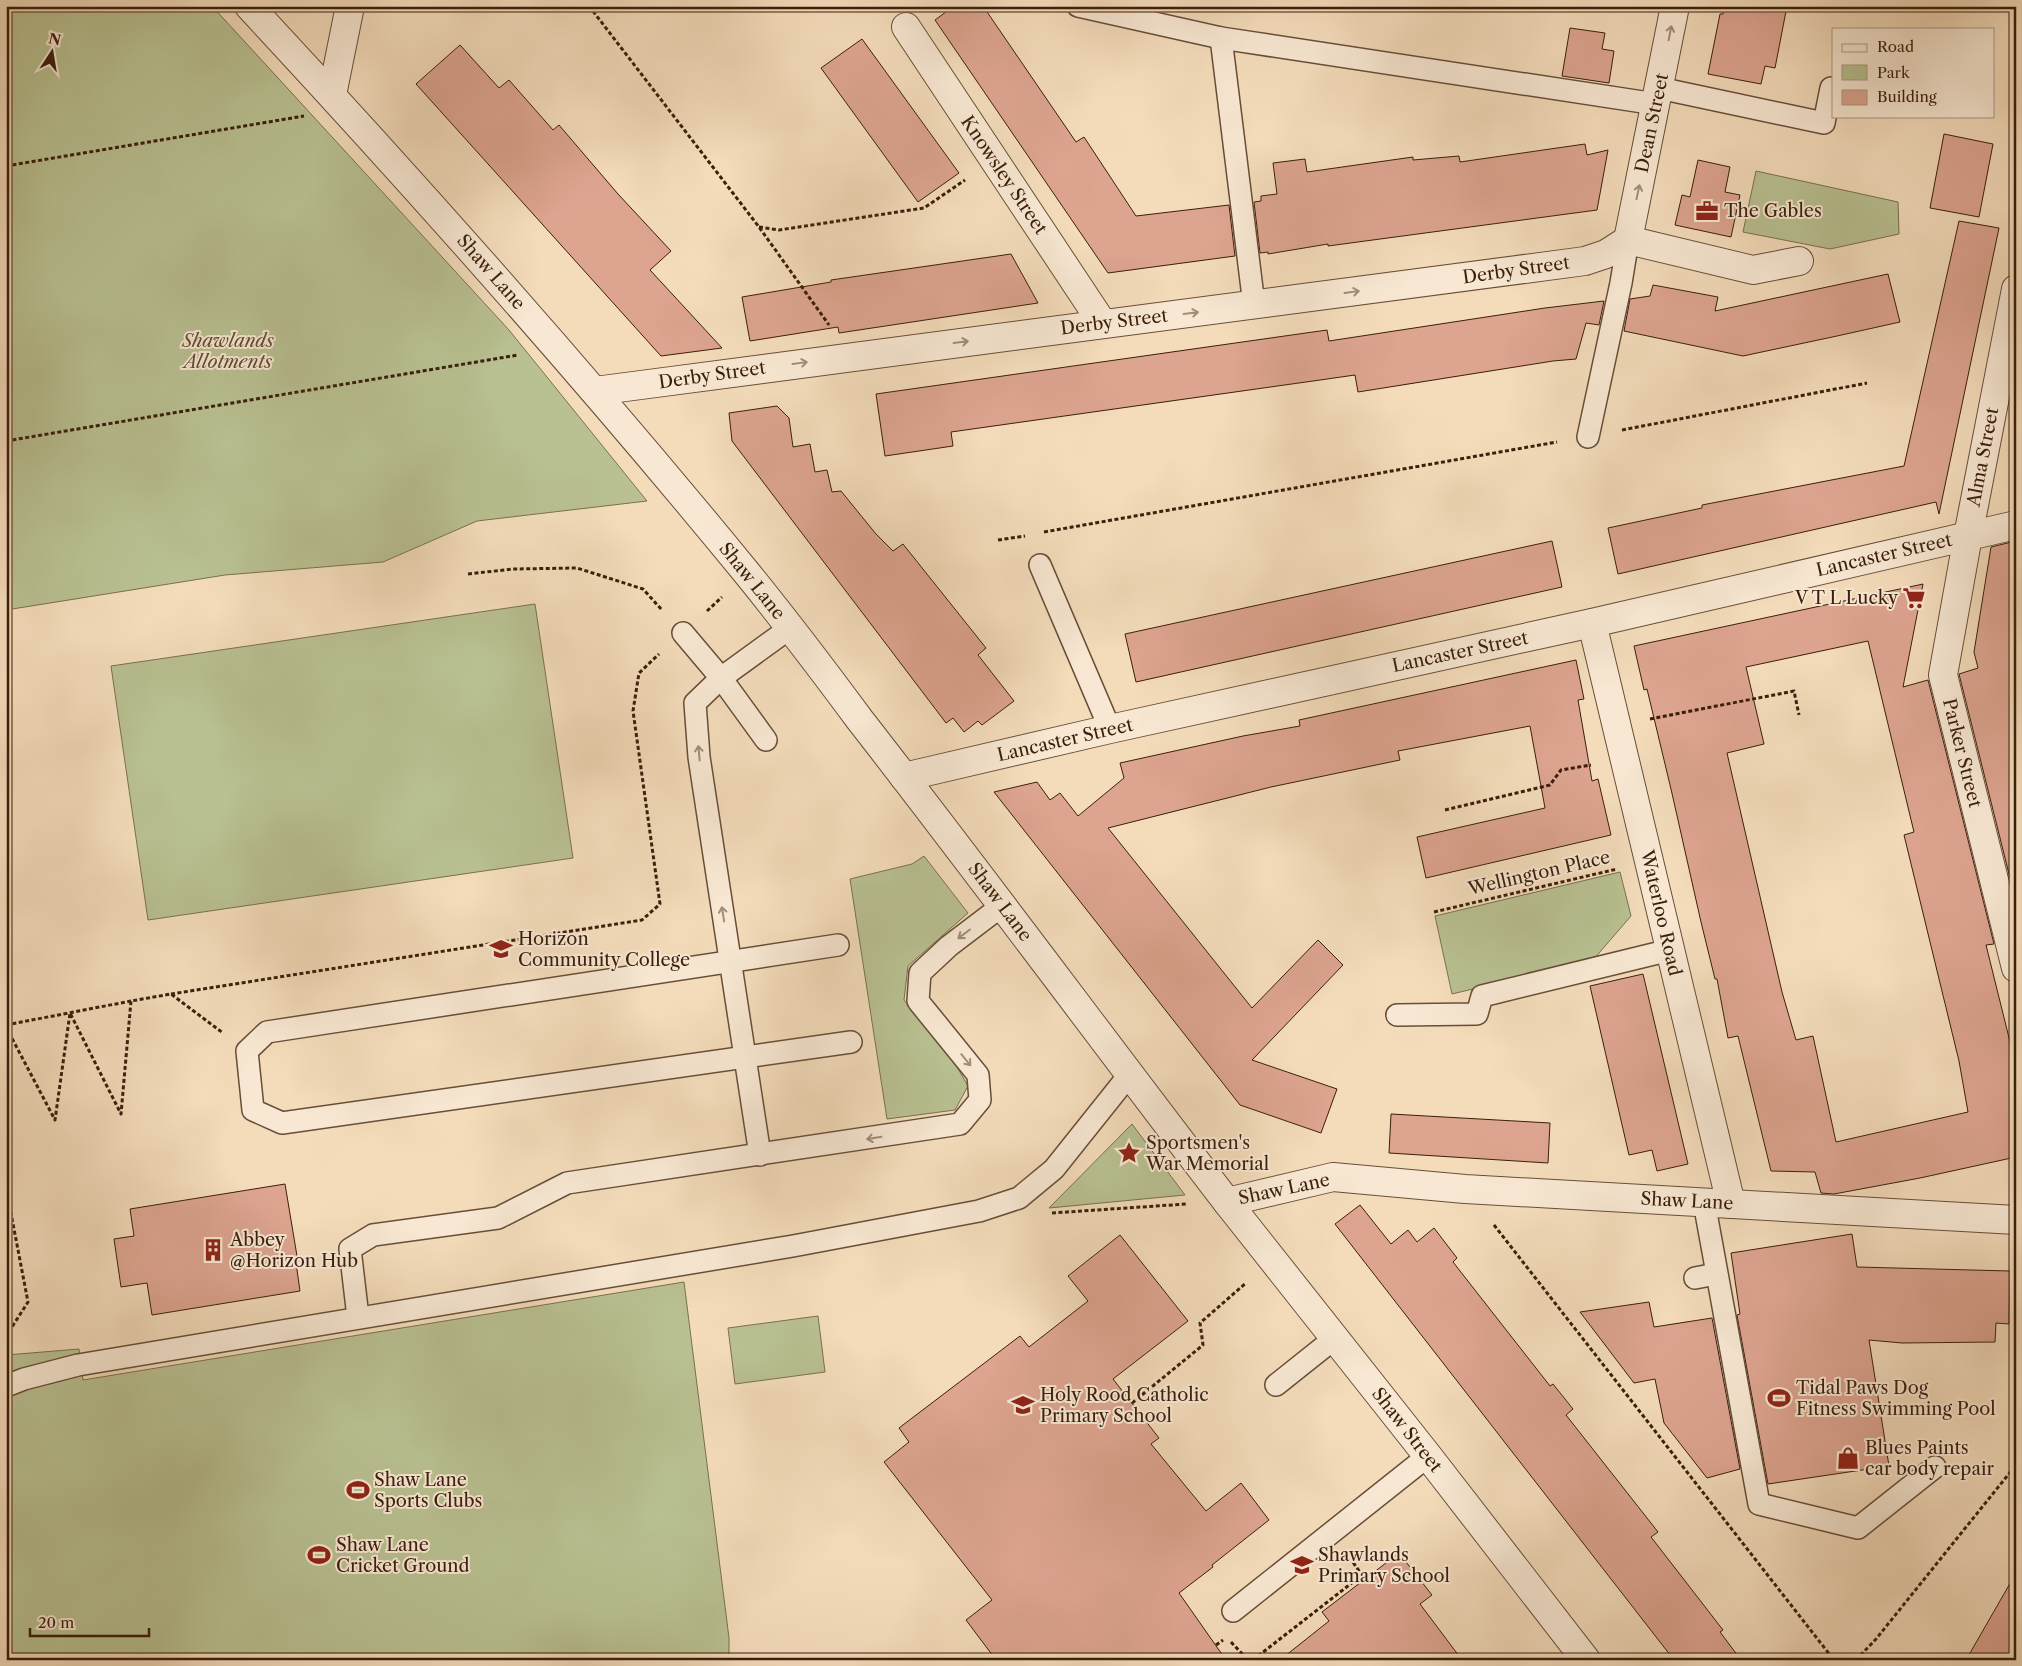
<svg xmlns="http://www.w3.org/2000/svg" width="2022" height="1666" font-family="'Libre Caslon Text',serif">
<rect width="100%" height="100%" fill="#f4dcbb"/>
<filter id="stains"><feTurbulence type="fractalNoise" baseFrequency=".004" numOctaves="4"/><feColorMatrix values="0 0 0 0 .2 0 0 0 0 .09 0 0 0 0 .02 0 0 0 .5 -.17"/></filter>
<radialGradient id="worn" r=".72"><stop offset=".6" stop-color="#630" stop-opacity="0"/><stop offset="1" stop-color="#630" stop-opacity=".3"/></radialGradient>
<g fill="#b9c192" stroke="#7a704f">
<path d="M 6,6 L 212,6 L 509,330 L 647,501 L 477,521 L 383,562 L 225,575 L 6,610 Z"/>
<path d="M 1756,171 L 1898,202 L 1899,234 L 1830,249 L 1743,232 Z"/>
<path d="M 535,604 L 573,858 L 148,920 L 111,666 Z"/>
<path d="M 924,856 L 968,913 L 908,966 L 904,1000 L 953,1060 L 968,1086 L 955,1110 L 887,1119 L 850,879 L 912,864 Z"/>
<path d="M 1620,872 L 1631,916 L 1593,960 L 1452,994 L 1435,916 Z"/>
<path d="M 1132,1124 L 1185,1195 L 1049,1208 Z"/>
<path d="M 684,1282 L 729,1638 L 729,1660 L 6,1660 L 6,1355 L 79,1349 L 83,1380 Z"/>
<path d="M 818,1316 L 825,1372 L 735,1384 L 728,1328 Z"/>
</g>
<g fill="#dda490" stroke="#3a1e0c" fill-rule="evenodd">
<path d="M 954,6 L 983,6 L 1076,142 L 1084,137 L 1136,216 L 1229,205 L 1235,256 L 1108,273 L 935,20 Z"/>
<path d="M 1725,6 L 1787,6 L 1775,68 L 1765,66 L 1761,84 L 1708,74 L 1720,14 L 1723,14 Z"/>
<path d="M 1570,28 L 1605,33 L 1602,49 L 1614,51 L 1609,83 L 1562,76 Z"/>
<path d="M 862,39 L 959,173 L 918,202 L 821,68 Z"/>
<path d="M 460,45 L 499,88 L 509,80 L 553,130 L 559,125 L 618,194 L 671,251 L 650,270 L 722,348 L 661,356 L 416,84 Z"/>
<path d="M 1944,134 L 1993,144 L 1979,217 L 1930,208 Z"/>
<path d="M 1585,144 L 1587,155 L 1608,150 L 1597,210 L 1328,246 L 1328,244 L 1268,254 L 1268,252 L 1260,253 L 1254,202 L 1261,201 L 1261,196 L 1277,194 L 1273,163 L 1305,159 L 1307,172 L 1413,157 L 1413,160 L 1459,156 L 1460,162 Z"/>
<path d="M 1698,160 L 1730,167 L 1725,192 L 1740,195 L 1731,237 L 1675,225 L 1682,195 L 1690,197 Z"/>
<path d="M 1959,221 L 1999,228 L 1939,514 L 1936,502 L 1618,574 L 1608,528 L 1702,508 L 1702,505 L 1904,466 Z"/>
<path d="M 1011,254 L 1038,303 L 839,333 L 838,327 L 750,341 L 742,297 L 831,282 L 831,280 Z"/>
<path d="M 1888,274 L 1900,322 L 1837,336 L 1743,356 L 1624,331 L 1630,299 L 1650,296 L 1653,285 L 1718,297 L 1715,311 Z"/>
<path d="M 1604,301 L 1599,325 L 1586,323 L 1576,359 L 1553,361 L 1358,392 L 1355,375 L 1313,381 L 951,432 L 953,446 L 885,456 L 876,394 L 1327,330 L 1329,341 L 1545,308 Z"/>
<path d="M 777,406 L 789,418 L 793,447 L 810,444 L 815,472 L 827,470 L 832,492 L 841,491 L 876,534 L 893,551 L 903,544 L 986,648 L 978,655 L 1014,701 L 982,725 L 978,721 L 964,732 L 953,718 L 946,723 L 732,441 L 729,413 Z"/>
<path d="M 1552,541 L 1562,587 L 1136,682 L 1125,634 Z"/>
<path d="M 2016,541 L 2016,902 L 1959,674 L 1978,668 L 1974,652 L 1991,547 Z"/>
<path d="M 1923,584 L 1903,687 L 1928,680 L 1994,944 L 1986,945 L 2016,1066 L 2016,1157 L 1920,1178 L 1834,1194 L 1821,1193 L 1815,1172 L 1771,1171 L 1738,1036 L 1728,1038 L 1717,979 L 1715,979 L 1701,922 L 1671,789 L 1647,689 L 1644,690 L 1634,646 ZM 1868,641 L 1914,832 L 1904,835 L 1959,1061 L 1968,1112 L 1836,1142 L 1813,1036 L 1796,1040 L 1782,992 L 1727,753 L 1764,744 L 1746,667 Z"/>
<path d="M 1576,660 L 1584,699 L 1578,700 L 1592,781 L 1598,779 L 1611,835 L 1426,878 L 1417,837 L 1545,808 L 1530,726 L 1398,751 L 1400,760 L 1271,787 L 1108,828 L 1252,1008 L 1318,940 L 1343,965 L 1252,1060 L 1337,1089 L 1321,1133 L 1240,1105 L 994,792 L 1037,782 L 1050,800 L 1060,793 L 1078,816 L 1124,778 L 1120,763 L 1243,736 L 1300,726 L 1299,720 Z"/>
<path d="M 1643,974 L 1688,1164 L 1657,1171 L 1652,1150 L 1629,1155 L 1590,986 Z"/>
<path d="M 1391,1114 L 1550,1123 L 1548,1163 L 1389,1153 Z"/>
<path d="M 285,1184 L 298,1262 L 296,1263 L 300,1291 L 152,1315 L 147,1283 L 121,1287 L 114,1239 L 134,1236 L 130,1209 Z"/>
<path d="M 1360,1205 L 1391,1244 L 1408,1230 L 1417,1242 L 1434,1228 L 1457,1258 L 1453,1262 L 1550,1386 L 1553,1384 L 1573,1409 L 1566,1415 L 1658,1532 L 1651,1537 L 1723,1630 L 1720,1632 L 1741,1660 L 1674,1660 L 1335,1224 Z"/>
<path d="M 1852,1234 L 1857,1267 L 2010,1271 L 2009,1324 L 1996,1323 L 1995,1342 L 1902,1343 L 1869,1340 L 1889,1466 L 1768,1484 L 1737,1315 L 1740,1314 L 1731,1253 Z"/>
<path d="M 1120,1235 L 1188,1321 L 1113,1379 L 1159,1438 L 1151,1444 L 1206,1511 L 1241,1483 L 1269,1520 L 1212,1565 L 1213,1567 L 1179,1593 L 1226,1660 L 996,1660 L 966,1620 L 992,1600 L 884,1462 L 909,1442 L 899,1428 L 1020,1336 L 1029,1347 L 1088,1301 L 1068,1276 Z"/>
<path d="M 1649,1302 L 1654,1327 L 1712,1318 L 1740,1469 L 1707,1478 L 1664,1423 L 1655,1379 L 1634,1383 L 1580,1312 Z"/>
<path d="M 1399,1553 L 1432,1595 L 1420,1604 L 1462,1660 L 1280,1660 L 1329,1621 L 1322,1612 Z"/>
<path d="M 2016,1573 L 2016,1660 L 1966,1660 Z"/>
</g>
<g fill="none" stroke-linecap="round" stroke-linejoin="round">
<defs>
<g id="lane">
<path d="M 1078,6 L 1221,38 L 1656,104"/>
<path d="M 1221,38 L 1254,305"/>
<path d="M 1659,88 L 1824,123 L 1831,88"/>
<path d="M 1588,437 L 1621,283 L 1628,240"/>
<path d="M 1040,565 L 1110,729"/>
<path d="M 683,633 L 721,678 L 766,740"/>
<path d="M 838,945 L 267,1032 L 247,1051 L 253,1110 L 282,1123 L 851,1042"/>
<path d="M 1397,1015 L 1477,1014 L 1482,996 L 1670,950"/>
<path d="M 760,1155 L 699,757 L 695,703 L 721,678 L 790,628"/>
<path d="M 1704,1202 L 1759,1504 L 1858,1528 L 1935,1467"/>
<path d="M 1695,1278 L 1716,1274"/>
<path d="M 358,1317 L 350,1249 L 373,1235 L 498,1218 L 567,1183 L 960,1124 L 980,1100 L 978,1075 L 918,1001 L 920,973 L 949,946 L 1003,905"/>
<path d="M 1276,1385 L 1335,1338"/>
<path d="M 6,1386 L 24,1379 L 78,1365 L 793,1246 L 979,1211 L 1019,1198 L 1054,1169 L 1129,1075"/>
<path d="M 1233,1611 L 1428,1456"/>
</g>
<g id="street">
<path d="M 249,6 C 420,190 587,378 746,572 C 785,620 823,670 860,720 C 984,879 1104,1042 1227,1202 L 1333,1177 L 1465,1189 L 2016,1220"/>
<path d="M 906,27 L 1103,324"/>
<path d="M 332,95 L 350,6"/>
<path d="M 1628,240 L 1675,6"/>
<path d="M 1628,240 L 1753,270 L 1799,261"/>
<path d="M 2016,289 L 1968,536 L 1943,675 L 2016,968"/>
<path d="M 595,391 L 1585,261 L 1606,254 L 1628,240"/>
<path d="M 1592,623 L 1731,1204"/>
<path d="M 904,777 L 1110,729 L 1592,623 L 2016,525"/>
<path d="M 1227,1202 L 1428,1456 L 1586,1660"/>
</g>
</defs>
<use href="#lane" stroke="#684e38" stroke-width="24"/>
<use href="#street" stroke="#684e38" stroke-width="30"/>
<g stroke="#3a1e0c" stroke-width="3" stroke-dasharray="4 2.5" stroke-linecap="butt">
<path d="M 589,6 L 759,227 L 829,325"/>
<path d="M 6,166 L 304,116"/>
<path d="M 759,227 L 779,230 L 924,208 L 965,180"/>
<path d="M 1622,430 L 1867,383"/>
<path d="M 6,441 L 518,355"/>
<path d="M 1044,532 L 1557,442"/>
<path d="M 998,540 L 1025,536"/>
<path d="M 468,574 L 513,569 L 577,568 L 643,589 L 662,610"/>
<path d="M 707,611 L 722,597"/>
<path d="M 1650,719 L 1794,691 L 1799,715"/>
<path d="M 1445,810 L 1550,785 L 1561,770 L 1591,765"/>
<path d="M 1434,912 L 1617,869"/>
<path d="M 171,994 L 642,920 L 660,904 L 633,711 L 639,673 L 659,654"/>
<path d="M 6,1025 L 131,1001"/>
<path d="M 6,1027 L 55,1120 L 70,1013 L 121,1114 L 131,1001 L 171,994 L 223,1033"/>
<path d="M 6,1200 L 9,1203 L 28,1302 L 10,1330 L 6,1331"/>
<path d="M 1052,1213 L 1186,1204"/>
<path d="M 1494,1225 L 1834,1660"/>
<path d="M 1132,1403 L 1203,1345 L 1200,1323 L 1246,1283"/>
<path d="M 1231,1642 L 1248,1660"/>
<path d="M 1216,1645 L 1223,1640"/>
<path d="M 1860,1655 L 1868,1660"/>
<path d="M 1253,1660 L 1362,1575 L 1350,1558"/>
<path d="M 1856,1660 L 1876,1639 L 2016,1465"/>
</g>
<use href="#lane" stroke="#f8e8d3" stroke-width="21"/>
<use href="#street" stroke="#f8e8d3" stroke-width="28"/>
</g>
<defs><path id="oneway-shaft" d="M-6 0H5M1.5-3L5.5 0L1.5 3" fill="none" stroke-width="1.6" stroke-linecap="round" stroke-linejoin="round" transform="scale(1.25)"/></defs>
<g stroke="#a28d79">
<use href="#oneway-shaft" transform="translate(1670 33) rotate(-79)"/>
<use href="#oneway-shaft" transform="translate(1638 192) rotate(-78)"/>
<use href="#oneway-shaft" transform="translate(1352 292) rotate(-8)"/>
<use href="#oneway-shaft" transform="translate(1191 313) rotate(-7)"/>
<use href="#oneway-shaft" transform="translate(961 342) rotate(-7)"/>
<use href="#oneway-shaft" transform="translate(800 363) rotate(-8)"/>
<use href="#oneway-shaft" transform="translate(699 753) rotate(-95)"/>
<use href="#oneway-shaft" transform="translate(723 914) rotate(-99)"/>
<use href="#oneway-shaft" transform="translate(964 934) rotate(143)"/>
<use href="#oneway-shaft" transform="translate(966 1060) rotate(51)"/>
<use href="#oneway-shaft" transform="translate(874 1138) rotate(171)"/>
</g>
<defs>
<symbol id="office-bare" viewBox="-9 -9 18 18"><path d="M-6-3h4V-5.5h4V-3h4V5H-6ZM-1-4.5V-3h2v-1.5ZM-6 0V1H6V0Z" fill="#8f2418" stroke="#f8e8d3" stroke-width="2.5" paint-order="stroke"/></symbol>
<symbol id="supermarket-bare" viewBox="-9 -9 18 18"><path d="M-6-5.5h2.5l.6 2H6L4.5 2H-2.5L-4.4-4H-6ZM-1.5 3.2a1.3 1.3 0 1 0 .1 0ZM3 3.2a1.3 1.3 0 1 0 .1 0Z" fill="#8f2418" stroke="#f8e8d3" stroke-width="2.5" paint-order="stroke"/></symbol>
<symbol id="school-bare" viewBox="-9 -9 18 18"><path d="M0-5L7-2L0 1L-7-2ZM-4 1L0 2.5L4 1V4Q0 6-4 4Z" fill="#8f2418" stroke="#f8e8d3" stroke-width="2.5" paint-order="stroke"/></symbol>
<symbol id="sight-bare" viewBox="-9 -9 18 18"><path d="M0-6L1.8-2.2L6-1.7L2.9 1.2L3.7 5.4L0 3.3L-3.7 5.4L-2.9 1.2L-6-1.7L-1.8-2.2Z" fill="#8f2418" stroke="#f8e8d3" stroke-width="2.5" paint-order="stroke"/></symbol>
<symbol id="building-bare" viewBox="-9 -9 18 18"><path d="M-4-6H4V6H1V3H-1V6H-4ZM-2.5-4.3h1.7v1.8h-1.7ZM.8-4.3h1.7v1.8H.8ZM-2.5-1h1.7V.8h-1.7ZM.8-1h1.7V.8H.8Z" fill="#8f2418" stroke="#f8e8d3" stroke-width="2.5" paint-order="stroke"/></symbol>
<symbol id="stadium-bare" viewBox="-9 -9 18 18"><path d="M0-5a6.5 5 0 1 0 0 10a6.5 5 0 1 0 0-10ZM-3.5-1.8h7v3.6h-7Z" fill="#8f2418" stroke="#f8e8d3" stroke-width="2.5" paint-order="stroke"/></symbol>
<symbol id="shop-bare" viewBox="-9 -9 18 18"><path d="M-5-2.5h2.3a2.7 3.5 0 0 1 5.4 0H5L5.5 6h-11ZM-1.5-2.5h3a1.5 2.3 0 0 0-3 0Z" fill="#8f2418" stroke="#f8e8d3" stroke-width="2.5" paint-order="stroke"/></symbol>
</defs>
<g fill-rule="evenodd">
<use href="#office-bare" x="1691" y="195" width="32" height="32"/>
<use href="#supermarket-bare" x="1898" y="582" width="32" height="32"/>
<use href="#school-bare" x="485" y="933" width="32" height="32"/>
<use href="#sight-bare" x="1113" y="1137" width="32" height="32"/>
<use href="#building-bare" x="197" y="1234" width="32" height="32"/>
<use href="#stadium-bare" x="1763" y="1382" width="32" height="32"/>
<use href="#school-bare" x="1007" y="1389" width="32" height="32"/>
<use href="#shop-bare" x="1832" y="1442" width="32" height="32"/>
<use href="#stadium-bare" x="342" y="1474" width="32" height="32"/>
<use href="#stadium-bare" x="303" y="1539" width="32" height="32"/>
<use href="#school-bare" x="1286" y="1549" width="32" height="32"/>
</g>
<g text-anchor="middle" dominant-baseline="central" stroke-width="4" stroke-linejoin="round" paint-order="stroke">
<g font-size="18" fill="#3a1e0c" stroke="#f8e8d3">
<text transform="translate(1652 123) rotate(-78)">Dean Street</text>
<text transform="translate(1004 175) rotate(56)">Knowsley Street</text>
<text transform="translate(1516 270) rotate(-8)">Derby Street</text>
<text transform="translate(491 272) rotate(49)">Shaw Lane</text>
<text transform="translate(1114 322) rotate(-7)">Derby Street</text>
<text transform="translate(712 375) rotate(-8)">Derby Street</text>
<text transform="translate(1983 457) rotate(-79)">Alma Street</text>
<text transform="translate(1884 555) rotate(-13)">Lancaster Street</text>
<text transform="translate(752 581) rotate(51)">Shaw Lane</text>
<text transform="translate(1460 652) rotate(-12)">Lancaster Street</text>
<text transform="translate(1065 740) rotate(-13)">Lancaster Street</text>
<text transform="translate(1962 753) rotate(76)">Parker Street</text>
<text transform="translate(1539 873) rotate(-13)">Wellington Place</text>
<text transform="translate(1000 902) rotate(53)">Shaw Lane</text>
<text transform="translate(1661 913) rotate(77)">Waterloo Road</text>
<text transform="translate(1284 1189) rotate(-12)">Shaw Lane</text>
<text transform="translate(1687 1201) rotate(3)">Shaw Lane</text>
<text transform="translate(1407 1430) rotate(52)">Shaw Street</text>
</g>
<g font-size="18" fill="#3a1e0c" stroke="#f8e8d3" text-anchor="start">
<text x="1724" y="211">The Gables</text>
<text x="1898" y="598" text-anchor="end">V T L Lucky</text>
<text x="518" y="939">Horizon<tspan x="518" dy="21">Community College</tspan></text>
<text x="1146" y="1143">Sportsmen's<tspan x="1146" dy="21">War Memorial</tspan></text>
<text x="230" y="1240">Abbey<tspan x="230" dy="21">@Horizon Hub</tspan></text>
<text x="1796" y="1388">Tidal Paws Dog<tspan x="1796" dy="21">Fitness Swimming Pool</tspan></text>
<text x="1040" y="1395">Holy Rood Catholic<tspan x="1040" dy="21">Primary School</tspan></text>
<text x="1865" y="1448">Blues Paints<tspan x="1865" dy="21">car body repair</tspan></text>
<text x="374" y="1480">Shaw Lane<tspan x="374" dy="21">Sports Clubs</tspan></text>
<text x="336" y="1545">Shaw Lane<tspan x="336" dy="21">Cricket Ground</tspan></text>
<text x="1318" y="1555">Shawlands<tspan x="1318" dy="21">Primary School</tspan></text>
</g>
<g font-size="18" font-style="italic" fill="#604f34" stroke="#f8e8d3">
<text x="228" y="341">Shawlands<tspan x="228" dy="21">Allotments</tspan></text>
</g>
</g>
<rect width="2022" height="1666" fill="none" stroke="#f4dcbb" stroke-width="25"/>
<rect x="8" y="8" width="2007" height="1651" fill="none" stroke="#3a1e0c" stroke-width="2.5"/>
<rect x="12" y="12" width="1997" height="1641" fill="none" stroke="#3a1e0c"/>
<rect x="1832" y="28" width="162" height="90" fill="#f8e8d3" stroke="#ac9783"/>
<rect x="1842" y="44" width="25" height="8" fill="#f8e8d3" stroke="#ac9783"/>
<text x="1877" y="52" font-size="15" fill="#3a1e0c">Road</text>
<rect x="1842" y="65" width="25" height="15" fill="#b9c192" stroke="#ac9783"/>
<text x="1877" y="78" font-size="15" fill="#3a1e0c">Park</text>
<rect x="1842" y="90" width="25" height="15" fill="#dda490" stroke="#ac9783"/>
<text x="1877" y="102" font-size="15" fill="#3a1e0c">Building</text>
<g transform="translate(52 52) rotate(12)" stroke="#f8e8d3" stroke-width="4" paint-order="stroke">
<path d="M0-4L9 19L0 12L-9 19Z" fill="#3a1e0c"/>
<text y="-8" font-size="14" font-weight="bold" text-anchor="middle" fill="#3a1e0c">N</text>
</g>
<path d="M30 1628v8h119v-8" fill="none" stroke="#3a1e0c" stroke-width="2.5"/>
<text x="38" y="1628" font-size="15" fill="#3a1e0c" stroke="#f8e8d3" stroke-width="4" paint-order="stroke">20 m</text>
<rect width="100%" height="100%" filter="url(#stains)"/>
<rect width="100%" height="100%" fill="url(#worn)"/>
</svg>
